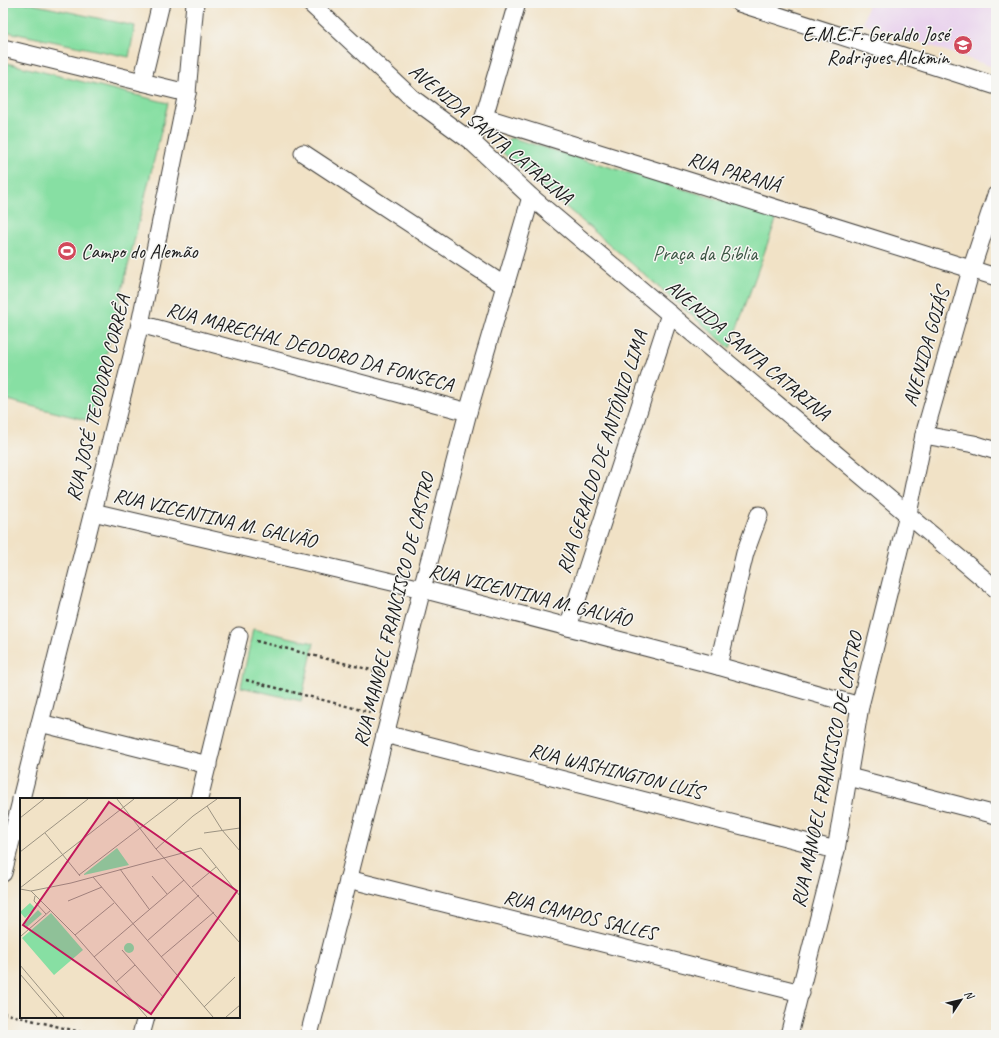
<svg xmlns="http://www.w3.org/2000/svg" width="999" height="1038" font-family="Caveat,sans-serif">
<rect width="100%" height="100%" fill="#f6f6f2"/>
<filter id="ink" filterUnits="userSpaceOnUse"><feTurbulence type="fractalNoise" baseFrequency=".025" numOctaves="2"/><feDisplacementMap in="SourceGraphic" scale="8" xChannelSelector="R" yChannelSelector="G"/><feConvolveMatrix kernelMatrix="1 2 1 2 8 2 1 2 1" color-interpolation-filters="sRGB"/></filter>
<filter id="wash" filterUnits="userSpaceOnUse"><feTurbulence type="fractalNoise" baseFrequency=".012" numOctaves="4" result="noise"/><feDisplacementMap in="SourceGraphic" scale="16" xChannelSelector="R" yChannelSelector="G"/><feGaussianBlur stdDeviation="0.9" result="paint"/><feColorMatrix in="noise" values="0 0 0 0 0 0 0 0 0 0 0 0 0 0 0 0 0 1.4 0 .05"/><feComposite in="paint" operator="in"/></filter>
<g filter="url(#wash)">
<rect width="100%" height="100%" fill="#f1e2c6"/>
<path fill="#e9d2ed" d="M 868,3 L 996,3 L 996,68 L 863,23 Z"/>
<g fill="#87dfa3" stroke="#527e60">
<path d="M 7,3 L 27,3 L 135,26 L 129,57 L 3,31 L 3,25 Z"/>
<path d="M 3,62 L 168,103 L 90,421 L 3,399 Z"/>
<path d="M 512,138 L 777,217 L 730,348 L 503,153 C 500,144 503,141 512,138 Z"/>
<path d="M 253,629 L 314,643 L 301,701 L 241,687 Z"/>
</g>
</g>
<g filter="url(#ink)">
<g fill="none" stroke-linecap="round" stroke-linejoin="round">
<defs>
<g id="street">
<path d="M 310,3 L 412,98 L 472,142 L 531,197 L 996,589"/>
<path d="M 739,3 L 996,86"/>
<path d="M 3,48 L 187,93"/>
<path d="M 142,82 L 161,3"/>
<path d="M 484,117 L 996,277"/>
<path d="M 472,142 L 484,117 L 517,3"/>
<path d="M 303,153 L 505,286"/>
<path d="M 140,324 L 468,412"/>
<path d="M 924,435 L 974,444 L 996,451"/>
<path d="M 93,512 L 422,589 L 718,666 L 860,706"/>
<path d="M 568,627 L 670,314"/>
<path d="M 718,666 L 745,553 L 759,515"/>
<path d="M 40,723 L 208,765"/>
<path d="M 385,734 L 836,850"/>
<path d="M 849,777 L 996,815"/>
<path d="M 21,799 L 140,324 L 187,93 L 195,3"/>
<path d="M 199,799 L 239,636"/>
<path d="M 3,873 L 21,801"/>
<path d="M 348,879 L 801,993"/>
<path d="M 141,1035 L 146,1017"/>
<path d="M 309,1035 L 422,589 L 468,412 L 531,197"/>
<path d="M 789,1035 L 836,850 L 860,706 L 908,514 L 924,435 L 971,270 L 996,195"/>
</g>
</defs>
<use href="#street" stroke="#3c3a36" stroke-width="19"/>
<g stroke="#3c3a36" stroke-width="2.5" stroke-dasharray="3 3" stroke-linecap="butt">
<path d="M 256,641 L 383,673"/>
<path d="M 246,680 L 373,713"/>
<path d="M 3,1013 L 92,1035"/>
</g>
<use href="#street" stroke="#fff" stroke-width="17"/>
</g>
</g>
<defs>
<symbol id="school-disc" viewBox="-11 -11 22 22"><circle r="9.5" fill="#d1495b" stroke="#f6f6f2"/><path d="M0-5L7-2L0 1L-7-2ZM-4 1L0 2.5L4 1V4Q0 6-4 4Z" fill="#fff"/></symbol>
<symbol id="stadium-disc" viewBox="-11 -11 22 22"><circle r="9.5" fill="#d1495b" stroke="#f6f6f2"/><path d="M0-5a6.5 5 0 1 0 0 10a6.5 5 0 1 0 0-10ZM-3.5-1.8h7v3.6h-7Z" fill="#fff"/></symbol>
</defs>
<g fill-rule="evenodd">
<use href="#school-disc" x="952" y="34" width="22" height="22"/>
<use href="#stadium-disc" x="56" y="240" width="22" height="22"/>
</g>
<g text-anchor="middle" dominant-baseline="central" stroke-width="3" stroke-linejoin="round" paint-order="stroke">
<g font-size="20" fill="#1c1c1c" stroke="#f6f6f2" text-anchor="end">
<text x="949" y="34">E.M.E.F. Geraldo José<tspan x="949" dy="23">Rodrigues Alckmin</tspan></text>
<text x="81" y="251" text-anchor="start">Campo do Alemão</text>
</g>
<g font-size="20" fill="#1c1c1c" stroke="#f6f6f2">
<text transform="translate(491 134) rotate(40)">AVENIDA SANTA CATARINA</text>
<text transform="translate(734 172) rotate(17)">RUA PARANÁ</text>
<text transform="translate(310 347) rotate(15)">RUA MARECHAL DEODORO DA FONSECA</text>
<text transform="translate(926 347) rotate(-74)">AVENIDA GOIÁS</text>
<text transform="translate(748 350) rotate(40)">AVENIDA SANTA CATARINA</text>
<text transform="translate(98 398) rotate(-76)">RUA JOSÉ TEODORO CORRÊA</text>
<text transform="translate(602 452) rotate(-72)">RUA GERALDO DE ANTÔNIO LIMA</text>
<text transform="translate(215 518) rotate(13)">RUA VICENTINA M. GALVÃO</text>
<text transform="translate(530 595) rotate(14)">RUA VICENTINA M. GALVÃO</text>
<text transform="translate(394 610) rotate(-76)">RUA MANOEL FRANCISCO DE CASTRO</text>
<text transform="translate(827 770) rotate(-78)">RUA MANOEL FRANCISCO DE CASTRO</text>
<text transform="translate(616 771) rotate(14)">RUA WASHINGTON LUÍS</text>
<text transform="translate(580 915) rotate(14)">RUA CAMPOS SALLES</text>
</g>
<g font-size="20" fill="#3c5644" stroke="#f6f6f2">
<text x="705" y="253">Praça da Bíblia</text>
</g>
</g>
<g transform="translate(20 798)">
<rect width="220" height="220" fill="#f1e2c6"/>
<path d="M 97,50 L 109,67 L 64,77 L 64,76 ZM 10,105 L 15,110 L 5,120 L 0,114 ZM 18,112 L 22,116 L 7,129 L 4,126 ZM 31,115 L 63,152 L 34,177 L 2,140 ZM104 150a5 5 0 1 1 10 0a5 5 0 1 1-10 0Z" fill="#87dfa3"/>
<path fill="none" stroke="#9c9382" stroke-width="1" d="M 97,1 L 136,51 L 220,145M 187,8 L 202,32 L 220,53M 0,20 L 24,1M 25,35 L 60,78M 184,35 L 220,30M 136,51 L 173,18 L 197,1M 0,54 L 68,1M 100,71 L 129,111M 59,77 L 158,1M 132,78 L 147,96M 73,79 L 193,219M 172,89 L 196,69M 0,90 L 114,1M 0,91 L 11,93 L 51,85 L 181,50 L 220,98M 11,93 L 55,137 L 127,219M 15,98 L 14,103 L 26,116M 48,103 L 82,89M 55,137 L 94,105M 1,138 L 31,112M 127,143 L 179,97M 102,152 L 144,200M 74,159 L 164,82M 141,159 L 194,114M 0,167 L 44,219M 0,176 L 37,219M 96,184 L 115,167M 184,209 L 215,179M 206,219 L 220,207"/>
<path fill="#c2185b" fill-opacity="0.15" stroke="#c2185b" stroke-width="2" d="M 89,4 L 217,93 L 131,216 L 3,127 Z"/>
<rect width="220" height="220" fill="none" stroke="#1c1c1c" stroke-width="2"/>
</g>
<rect width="999" height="1038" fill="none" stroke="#f6f6f2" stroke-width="16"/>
<g transform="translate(961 1000) rotate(55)" stroke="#f6f6f2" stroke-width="3" paint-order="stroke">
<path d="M0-3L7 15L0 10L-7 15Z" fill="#1c1c1c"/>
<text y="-6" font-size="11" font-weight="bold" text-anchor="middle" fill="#1c1c1c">N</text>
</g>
</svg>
